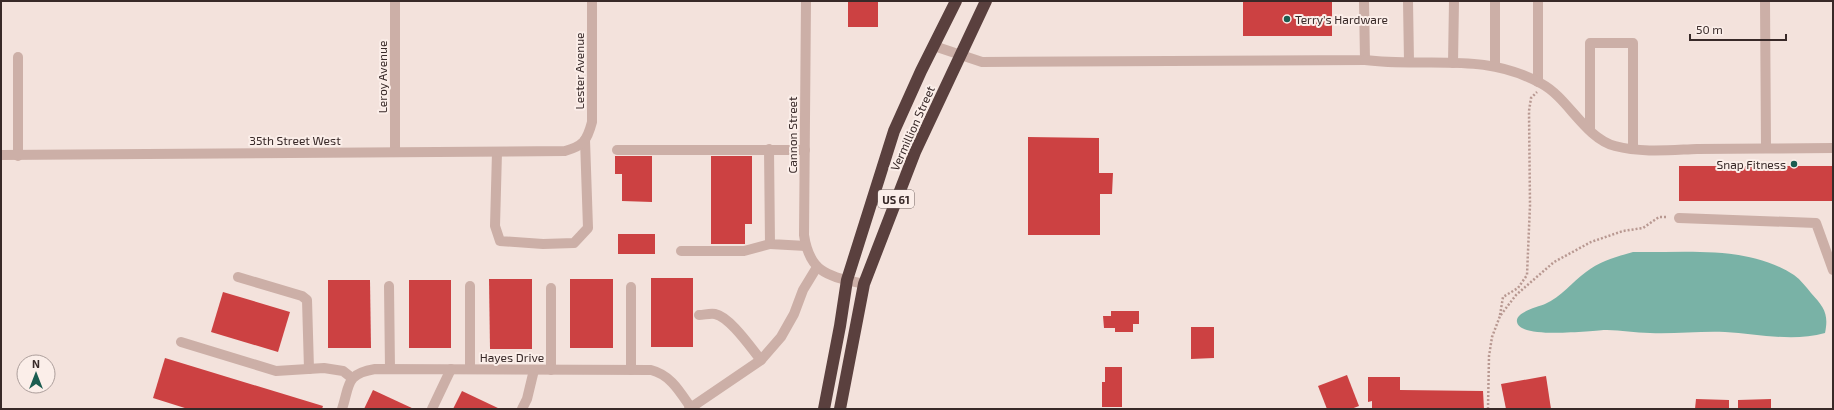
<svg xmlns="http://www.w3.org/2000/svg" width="1834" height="410" font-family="'Exo 2',sans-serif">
<rect width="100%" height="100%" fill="#f3e2dc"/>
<path fill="#79b2a6" d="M 1633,252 C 1686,253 1748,245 1794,275 C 1801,280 1806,287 1811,293 C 1824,307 1829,314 1825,333 C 1793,342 1758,334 1725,332 C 1700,331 1675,334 1650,333 C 1635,333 1621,330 1607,330 C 1593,330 1520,340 1517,322 C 1515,312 1538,307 1545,304 C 1561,297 1572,282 1586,272 C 1600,261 1616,257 1633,252 Z"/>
<g fill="#cc4142">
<rect x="848" y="1" width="30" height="26"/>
<rect x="1243" y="1" width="89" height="35"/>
<path d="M 1028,137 L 1099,138 L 1099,173 L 1113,173 L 1112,194 L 1100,194 L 1100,235 L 1028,235 Z"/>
<path d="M 615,156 L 652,156 L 652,202 L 622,201 L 622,174 L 615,174 Z"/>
<path d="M 711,156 L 752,156 L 752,224 L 745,224 L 745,244 L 711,244 Z"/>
<rect x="1679" y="166" width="154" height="35"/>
<rect x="618" y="234" width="37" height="20"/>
<rect x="651" y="278" width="42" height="69"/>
<path d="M 489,279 L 532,279 L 532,349 L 490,349 Z"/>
<rect x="570" y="279" width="43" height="69"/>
<path d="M 328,280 L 370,280 L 371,348 L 328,348 Z"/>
<rect x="409" y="280" width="42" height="68"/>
<path d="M 223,292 L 290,312 L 278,352 L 211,332 Z"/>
<path d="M 1111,311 L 1139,311 L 1139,324 L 1133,324 L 1133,332 L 1115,332 L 1115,328 L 1104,328 L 1103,316 L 1111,316 Z"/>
<path d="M 1191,327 L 1214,327 L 1214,358 L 1191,359 Z"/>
<path d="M 165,358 L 323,406 L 322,409 L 188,409 L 153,398 Z"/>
<path d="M 1105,367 L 1122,367 L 1122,407 L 1102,407 L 1102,382 L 1105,382 Z"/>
<path d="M 1347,375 L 1359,406 L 1351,409 L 1327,409 L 1318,386 Z"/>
<path d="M 1546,376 L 1551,409 L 1506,409 L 1501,384 Z"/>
<path d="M 1368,377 L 1400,377 L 1400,390 L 1483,391 L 1484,409 L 1372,409 L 1372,401 L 1368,402 Z"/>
<path d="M 373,390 L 414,409 L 364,409 Z"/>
<path d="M 462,391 L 500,409 L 453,409 Z"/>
<path d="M 1696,399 L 1729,400 L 1729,409 L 1695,409 Z"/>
<path d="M 1771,399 L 1771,409 L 1738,409 L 1738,400 Z"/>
</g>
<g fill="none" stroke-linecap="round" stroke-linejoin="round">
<g stroke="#b89891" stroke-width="2.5" stroke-dasharray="2 2" stroke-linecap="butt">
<path d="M 1500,315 L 1503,297 L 1518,288 L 1527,275 L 1530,205 L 1529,111 L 1531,98 L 1537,92"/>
<path d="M 1488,409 L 1489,356 L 1492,337 L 1500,316 L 1516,295 L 1554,262 L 1591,242 L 1623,231 L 1643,228 L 1659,217 L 1668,217"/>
</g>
<g stroke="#ccafa7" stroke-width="10">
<path d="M 806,1 L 804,235 C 810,275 830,276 864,284"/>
<path d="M 1408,1 L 1409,62"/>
<path d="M 1495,1 L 1495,66"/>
<path d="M 1538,1 L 1538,82"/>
<path d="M 1765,1 L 1766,148"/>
<path d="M 934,46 L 982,62 L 1365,60 L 1364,1"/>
<path d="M 18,57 L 18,156"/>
<path d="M 1365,60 C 1427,68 1483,51 1542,84 C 1568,98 1585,138 1615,146 C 1642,153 1670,150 1697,149 C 1742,149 1788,148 1833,148"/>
<path d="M 1453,63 L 1454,1"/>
<path d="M 1590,130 L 1590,43 L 1633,43 L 1633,149"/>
<path d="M 769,149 L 770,244 L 806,246"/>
<path d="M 617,150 L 805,150"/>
<path d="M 395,152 L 395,1"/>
<path d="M 497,152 L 495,226 L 500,241 L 543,244 L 574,243 L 588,228 L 585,140"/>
<path d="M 1,155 L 565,151 C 583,146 587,141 592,122 L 592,1"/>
<path d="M 1679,218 L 1816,223 L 1833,270"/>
<path d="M 681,251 L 744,251 L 770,244"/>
<path d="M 238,277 L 302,296 L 307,300 L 309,369"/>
<path d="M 389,286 L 390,369"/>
<path d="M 470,286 L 470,369"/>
<path d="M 631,287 L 631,370"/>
<path d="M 551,288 L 551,370"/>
<path d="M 699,315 C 704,315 710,313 715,314 C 730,317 751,348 761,360"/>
<path d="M 181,342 L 276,371 L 324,368 L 343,371 L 352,378"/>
<path d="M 342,409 C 350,385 345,374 375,369 L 651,370 C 671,375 680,392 691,408"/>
<path d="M 432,409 L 451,369"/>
<path d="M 522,409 L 527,399 L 534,370"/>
<path d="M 689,409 L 761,360 L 781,337 L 794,314 L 803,290 L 817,267"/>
</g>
<g stroke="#5a403e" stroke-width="12">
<path d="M 824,409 L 840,326 L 847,280 L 894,131 L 921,71 L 956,1"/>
<path d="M 840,409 L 864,284 L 915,152 L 986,1"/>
</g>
</g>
<g fill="#1b5c50" stroke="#fbeee9" stroke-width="1.5">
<circle cx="1287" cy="19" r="4"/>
<circle cx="1794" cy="164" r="4"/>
</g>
<g text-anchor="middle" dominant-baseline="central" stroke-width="4" stroke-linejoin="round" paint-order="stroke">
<rect fill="#fbeee9" stroke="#726462" stroke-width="1" x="878" y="190" width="36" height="18" rx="3"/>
<g font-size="11" font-weight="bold" fill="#382928">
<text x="896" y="199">US 61</text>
</g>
<g font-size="12" fill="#382928" stroke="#fbeee9" text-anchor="start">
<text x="1295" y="19">Terry's Hardware</text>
<text x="1786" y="164" text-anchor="end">Snap Fitness</text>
</g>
<g font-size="12" fill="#382928" stroke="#fbeee9">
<text transform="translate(579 71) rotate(-90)">Lester Avenue</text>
<text transform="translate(382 77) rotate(-90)">Leroy Avenue</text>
<text transform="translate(912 128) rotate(-66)">Vermillion Street</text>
<text transform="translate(792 135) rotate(-90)">Cannon Street</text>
<text x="295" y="140">35th Street West</text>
<text x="512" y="357">Hayes Drive</text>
</g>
</g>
<rect width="1834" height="410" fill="none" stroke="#382928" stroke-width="4"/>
<g transform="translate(36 374)"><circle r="19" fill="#fbeee9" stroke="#ad9f9c"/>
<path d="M0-3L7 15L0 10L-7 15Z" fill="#1b5c50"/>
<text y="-6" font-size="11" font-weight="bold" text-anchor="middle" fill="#382928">N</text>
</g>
<path d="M1690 34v6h96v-6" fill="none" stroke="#382928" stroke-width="2"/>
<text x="1696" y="34" font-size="12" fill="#382928" stroke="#fbeee9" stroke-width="3" paint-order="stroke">50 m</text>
</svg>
